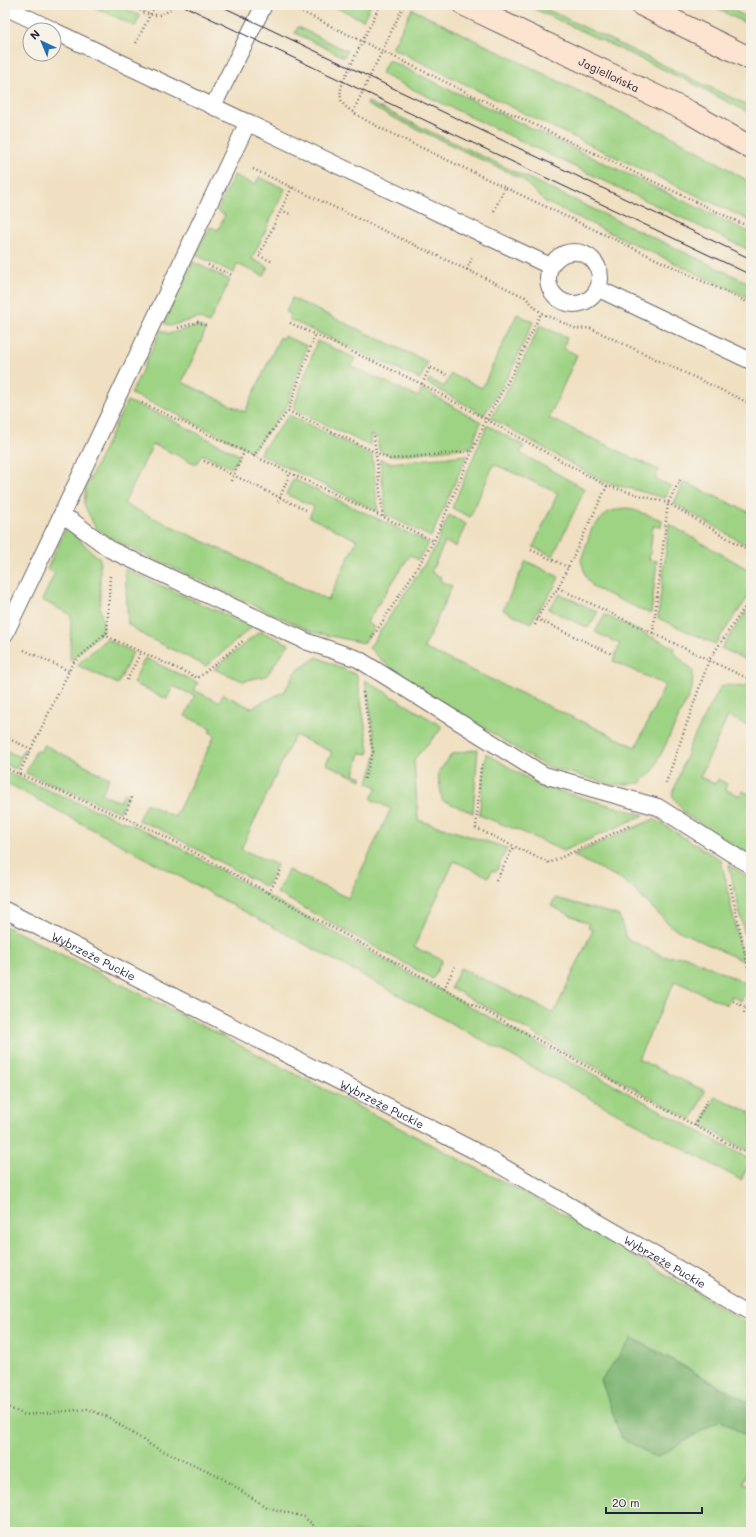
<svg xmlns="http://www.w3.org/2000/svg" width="756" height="1537" font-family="Mali,sans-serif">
<rect width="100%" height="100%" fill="#f7f3e8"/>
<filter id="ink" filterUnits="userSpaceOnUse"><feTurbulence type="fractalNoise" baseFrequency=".025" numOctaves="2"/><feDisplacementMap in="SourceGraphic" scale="8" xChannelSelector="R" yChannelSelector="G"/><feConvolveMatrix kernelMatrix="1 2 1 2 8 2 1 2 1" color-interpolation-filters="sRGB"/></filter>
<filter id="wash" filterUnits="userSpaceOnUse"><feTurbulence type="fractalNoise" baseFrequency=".012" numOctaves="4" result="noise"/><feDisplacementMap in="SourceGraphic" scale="16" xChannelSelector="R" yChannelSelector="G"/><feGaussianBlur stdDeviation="0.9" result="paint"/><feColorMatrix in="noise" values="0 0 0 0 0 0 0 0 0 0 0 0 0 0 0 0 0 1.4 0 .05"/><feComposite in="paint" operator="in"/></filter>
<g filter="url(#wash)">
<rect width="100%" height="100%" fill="#f0e0c1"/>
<g fill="#9ed384" stroke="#607a60">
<path d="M 90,5 L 117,5 L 140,16 L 135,26 Z"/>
<path d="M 331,5 L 371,5 L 363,20 Z"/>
<path d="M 526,5 L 538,5 L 751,107 L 751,114 L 692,83 Z"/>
<path d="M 710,5 L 722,5 L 751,19 L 751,26 Z"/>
<path d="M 412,9 L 668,135 L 699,151 L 751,183 L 751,221 L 542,122 L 392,48 Z"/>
<path d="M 298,27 L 347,51 L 344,57 L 295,33 Z"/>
<path d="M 388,60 L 751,233 L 751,251 L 381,74 Z"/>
<path d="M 368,102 L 751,284 L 751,299 L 545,202 L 522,179 L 367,105 Z"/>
<path d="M 234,175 L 255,185 L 259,177 L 285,189 L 252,259 L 268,267 L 264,276 L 237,264 L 234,273 L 196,255 L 210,227 L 218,230 L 225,215 L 217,211 Z"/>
<path d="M 193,262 L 230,280 L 209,323 L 198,318 L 170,326 L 164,323 Z"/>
<path d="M 292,298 L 428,362 L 420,379 L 288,319 L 291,314 L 286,312 Z"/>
<path d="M 517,314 L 533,322 L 510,373 L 484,415 L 427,383 L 429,379 L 444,387 L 451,374 L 482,388 Z"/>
<path d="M 540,325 L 567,338 L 563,348 L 577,355 L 549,418 L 659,470 L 655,479 L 671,486 L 665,498 L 602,481 L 491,418 L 517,373 Z"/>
<path d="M 198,326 L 206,330 L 182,382 L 245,412 L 280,337 L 283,339 L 284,336 L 307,346 L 287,406 L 252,451 L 164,408 L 131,394 L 161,330 L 169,334 Z"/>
<path d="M 317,341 L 355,358 L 351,366 L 418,397 L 422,389 L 481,422 L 471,447 L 391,456 L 379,450 L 378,438 L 370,435 L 370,446 L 293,409 Z"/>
<path d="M 127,401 L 164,416 L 239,455 L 232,468 L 202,454 L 196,464 L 153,444 L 124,504 L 328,600 L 357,540 L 309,517 L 314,507 L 286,494 L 293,479 L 429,543 L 418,560 L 410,555 L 367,622 L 374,627 L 364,643 L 312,632 L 115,541 L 95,527 L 84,504 L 86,487 Z"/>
<path d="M 289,415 L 372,455 L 378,511 L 259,454 Z"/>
<path d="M 487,425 L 524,446 L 520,453 L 585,489 L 553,556 L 533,547 L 558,493 L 494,464 L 470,517 L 452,508 Z"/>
<path d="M 467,455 L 431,537 L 386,515 L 380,459 L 390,463 Z"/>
<path d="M 684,482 L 751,513 L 751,548 L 674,503 Z"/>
<path d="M 628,508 L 662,520 L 661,527 L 653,526 L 649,560 L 657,561 L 651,614 L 594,588 L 586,577 L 581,560 L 592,528 L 607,513 L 618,509 Z"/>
<path d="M 449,515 L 466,524 L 456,547 L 445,542 L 431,572 L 441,577 L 440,581 L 452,586 L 424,648 L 636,747 L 665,685 L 613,661 L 620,644 L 595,632 L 605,615 L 675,648 L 674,652 L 693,671 L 692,689 L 653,771 L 641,783 L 614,785 L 545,766 L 398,675 L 369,648 L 435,548 Z"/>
<path d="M 669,524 L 751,571 L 751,593 L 715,644 L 658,618 Z"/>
<path d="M 66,528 L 100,559 L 100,607 L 104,630 L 70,661 L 71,615 L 42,600 L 55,573 L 47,569 Z"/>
<path d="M 526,561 L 559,577 C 552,595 538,607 531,623 L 503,610 Z"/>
<path d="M 125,569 L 252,627 L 206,666 L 145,636 L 128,624 Z"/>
<path d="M 560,594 L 598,612 L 588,628 L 548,609 Z"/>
<path d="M 751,605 L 751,662 L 721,648 Z"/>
<path d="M 260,631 L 289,644 L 266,676 L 243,681 L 214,669 Z"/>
<path d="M 106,639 L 133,652 L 118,684 L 77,665 Z"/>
<path d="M 317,657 L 357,675 L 369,751 L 368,754 L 360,753 L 354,774 L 362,777 L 361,780 L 326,764 L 332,752 L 295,735 L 241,849 L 277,865 L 266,887 L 160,829 L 138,820 L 146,803 L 175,817 L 215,735 L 209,732 L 211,728 L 185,716 L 195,696 L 173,686 L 167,699 L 133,683 L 145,658 L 198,683 L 194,690 L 219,702 L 223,694 L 251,708 L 285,691 L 295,672 Z"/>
<path d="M 365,680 L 443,727 L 414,759 L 418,820 L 507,848 L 496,872 L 492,870 L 489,877 L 454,861 L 414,947 L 442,960 L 433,979 L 277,893 L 288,870 L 348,898 L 391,809 L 371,799 L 377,787 L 368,783 L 377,752 Z"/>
<path d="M 749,682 L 751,683 L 751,727 L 728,716 L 700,777 L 715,784 L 718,779 L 727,784 L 725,789 L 740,796 L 743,791 L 751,795 L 751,856 L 686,815 L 672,795 L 690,745 L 721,686 L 724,685 L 744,687 Z"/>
<path d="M 44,745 L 91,768 L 91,769 L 109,778 L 102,794 L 120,802 L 124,793 L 128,795 L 119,812 L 26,773 L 36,750 L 40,752 Z"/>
<path d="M 478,749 L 473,813 L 442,800 L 438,773 L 452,754 Z"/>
<path d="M 5,750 L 20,757 L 23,750 L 25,750 L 16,769 L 5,764 Z"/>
<path d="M 486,753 L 538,785 L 644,815 L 563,851 L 520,831 L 479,815 Z"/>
<path d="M 5,772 L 158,836 L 751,1160 L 741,1180 L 5,782 Z"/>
<path d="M 654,819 L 721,860 L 743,961 L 673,928 L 629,885 L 621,879 L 572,855 Z"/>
<path d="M 729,865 L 751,879 L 751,963 Z"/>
<path d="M 555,898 L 614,914 L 619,916 L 626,938 L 665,957 L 686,956 L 749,985 L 741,1001 L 732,996 L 727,1005 L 675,981 L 638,1059 L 705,1091 L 692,1120 L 451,988 L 460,968 L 554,1013 L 593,930 L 588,928 L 589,924 L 551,906 Z"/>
<path d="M 5,926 L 168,1008 L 544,1203 L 751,1325 L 751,1404 L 633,1338 L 656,1457 L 720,1420 L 751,1439 L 751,1461 L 743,1483 L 751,1485 L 751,1532 L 5,1532 Z"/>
<path d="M 715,1096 L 751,1113 L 751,1153 L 702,1125 Z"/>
</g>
<path fill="#7eb572" stroke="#506c56" d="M 632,1338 L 751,1404 L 751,1439 L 720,1420 L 656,1458 L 621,1437 L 601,1380 Z"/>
</g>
<g filter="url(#ink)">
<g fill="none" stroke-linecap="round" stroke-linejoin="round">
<defs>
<g id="service">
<path d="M 5,7 L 53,30"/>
<path d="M 54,31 L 550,266"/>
<path d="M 213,106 L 264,5"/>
<circle cx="574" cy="278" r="26"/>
<path d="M 599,289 L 751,361"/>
<path d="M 61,516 L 72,521 L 111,550 L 308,642 L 358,659 L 544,775 L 658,807 L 751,866"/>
<path d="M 5,634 L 248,122"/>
<path id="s1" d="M 5,910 L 479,1153 L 751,1311"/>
</g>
<g id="secondary">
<path id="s2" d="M 465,5 L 689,112 L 751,148"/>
<path d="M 642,5 L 751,59"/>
</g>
</defs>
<use href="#service" stroke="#6a646a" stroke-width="18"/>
<use href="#secondary" stroke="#6a646a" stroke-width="24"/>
<g stroke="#6a646a" stroke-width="2.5" stroke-dasharray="1 3" stroke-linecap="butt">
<path d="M 129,5 C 145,13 160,23 174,5"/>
<path d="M 288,5 L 468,93 L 751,228"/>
<path d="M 380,5 L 343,81 C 341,89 339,94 342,102 C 347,113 391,133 403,139 L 751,304"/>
<path d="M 738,5 L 751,11"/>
<path d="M 136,43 L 155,5"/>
<path d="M 353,112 L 404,5"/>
<path d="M 253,169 L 525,297 L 541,313 L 577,329 L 590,328 L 751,404"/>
<path d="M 281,210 L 292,215"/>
<path d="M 494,211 L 505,187"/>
<path d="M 271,261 L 259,256 L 292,187"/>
<path d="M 208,265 L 232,275"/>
<path d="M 467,270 L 472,258"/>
<path d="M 290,323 L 422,384 L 607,486 L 668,503 L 751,552"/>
<path d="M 178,328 L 198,322 L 208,326"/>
<path d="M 422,384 L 430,367 L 447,375"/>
<path d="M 142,403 L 434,541"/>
<path d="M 288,411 L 390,459 L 472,451"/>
<path d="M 374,436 L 383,517"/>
<path d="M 253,456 L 288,411 L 315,335"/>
<path d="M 204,461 L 308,511"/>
<path d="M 231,481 L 244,452"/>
<path d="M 278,502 L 290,473"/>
<path d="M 531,550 L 568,567"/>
<path d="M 558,588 L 751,680"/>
<path d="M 537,619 L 612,654"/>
<path d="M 535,625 L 540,613 L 558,588 L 607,486"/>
<path d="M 107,633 L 110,576"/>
<path d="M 653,633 L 668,503 L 680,480"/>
<path d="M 104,635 L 198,678 L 244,640"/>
<path d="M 372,638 L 434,541 L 486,419 L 510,378 L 541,313"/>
<path d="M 24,650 L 69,671"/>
<path d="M 127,680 L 141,652"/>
<path d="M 363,692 L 373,752 L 364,781"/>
<path d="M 5,737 L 31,749"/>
<path d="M 481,764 L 476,828 L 549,863 L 629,826"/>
<path d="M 5,768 L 155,831 L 751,1156"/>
<path d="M 19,774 L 73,663 L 107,632"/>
<path d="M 666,783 L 709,660 L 751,598"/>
<path d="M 124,817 L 132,797"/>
<path d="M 496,881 L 514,846"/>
<path d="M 730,884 L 751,981"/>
<path d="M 269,893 L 282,868"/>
<path d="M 444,989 L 455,966"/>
<path d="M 733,1001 L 751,1010"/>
<path d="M 744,1013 L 751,997"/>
<path d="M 695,1126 L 707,1100"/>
<path d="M 750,1178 L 751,1176"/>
<path d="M 5,1406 L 25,1415 L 87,1409 L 108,1417 L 152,1446 L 217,1475 L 266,1507 L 304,1517 L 321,1532"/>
</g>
<use href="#service" stroke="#fff" stroke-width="16"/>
<use href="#secondary" stroke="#fde4d0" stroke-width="22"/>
<g stroke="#22223b" stroke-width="1">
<path d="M 182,5 L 751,275"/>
<path d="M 219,5 L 751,259"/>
</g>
</g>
</g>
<g text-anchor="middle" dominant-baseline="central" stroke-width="3" stroke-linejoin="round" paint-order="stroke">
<g font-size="11" fill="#22223b" stroke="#f7f3e8">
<text stroke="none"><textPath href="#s2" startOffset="160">Jagiellońska</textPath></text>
<text stroke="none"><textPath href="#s1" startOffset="100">Wybrzeże Puckie</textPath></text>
<text stroke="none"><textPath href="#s1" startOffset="424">Wybrzeże Puckie</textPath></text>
<text stroke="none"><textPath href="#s1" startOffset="748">Wybrzeże Puckie</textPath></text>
</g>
</g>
<rect width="756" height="1537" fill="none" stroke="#f7f3e8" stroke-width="20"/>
<g transform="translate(42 42) rotate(316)"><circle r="19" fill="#f7f3e8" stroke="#a29fa3"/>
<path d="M0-3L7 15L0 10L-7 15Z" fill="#1f6fb2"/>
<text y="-6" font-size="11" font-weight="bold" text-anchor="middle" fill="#22223b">N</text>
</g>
<path d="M606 1507v6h96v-6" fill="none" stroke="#22223b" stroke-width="2"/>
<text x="612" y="1507" font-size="12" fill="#22223b" stroke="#f7f3e8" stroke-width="3" paint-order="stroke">20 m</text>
</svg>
